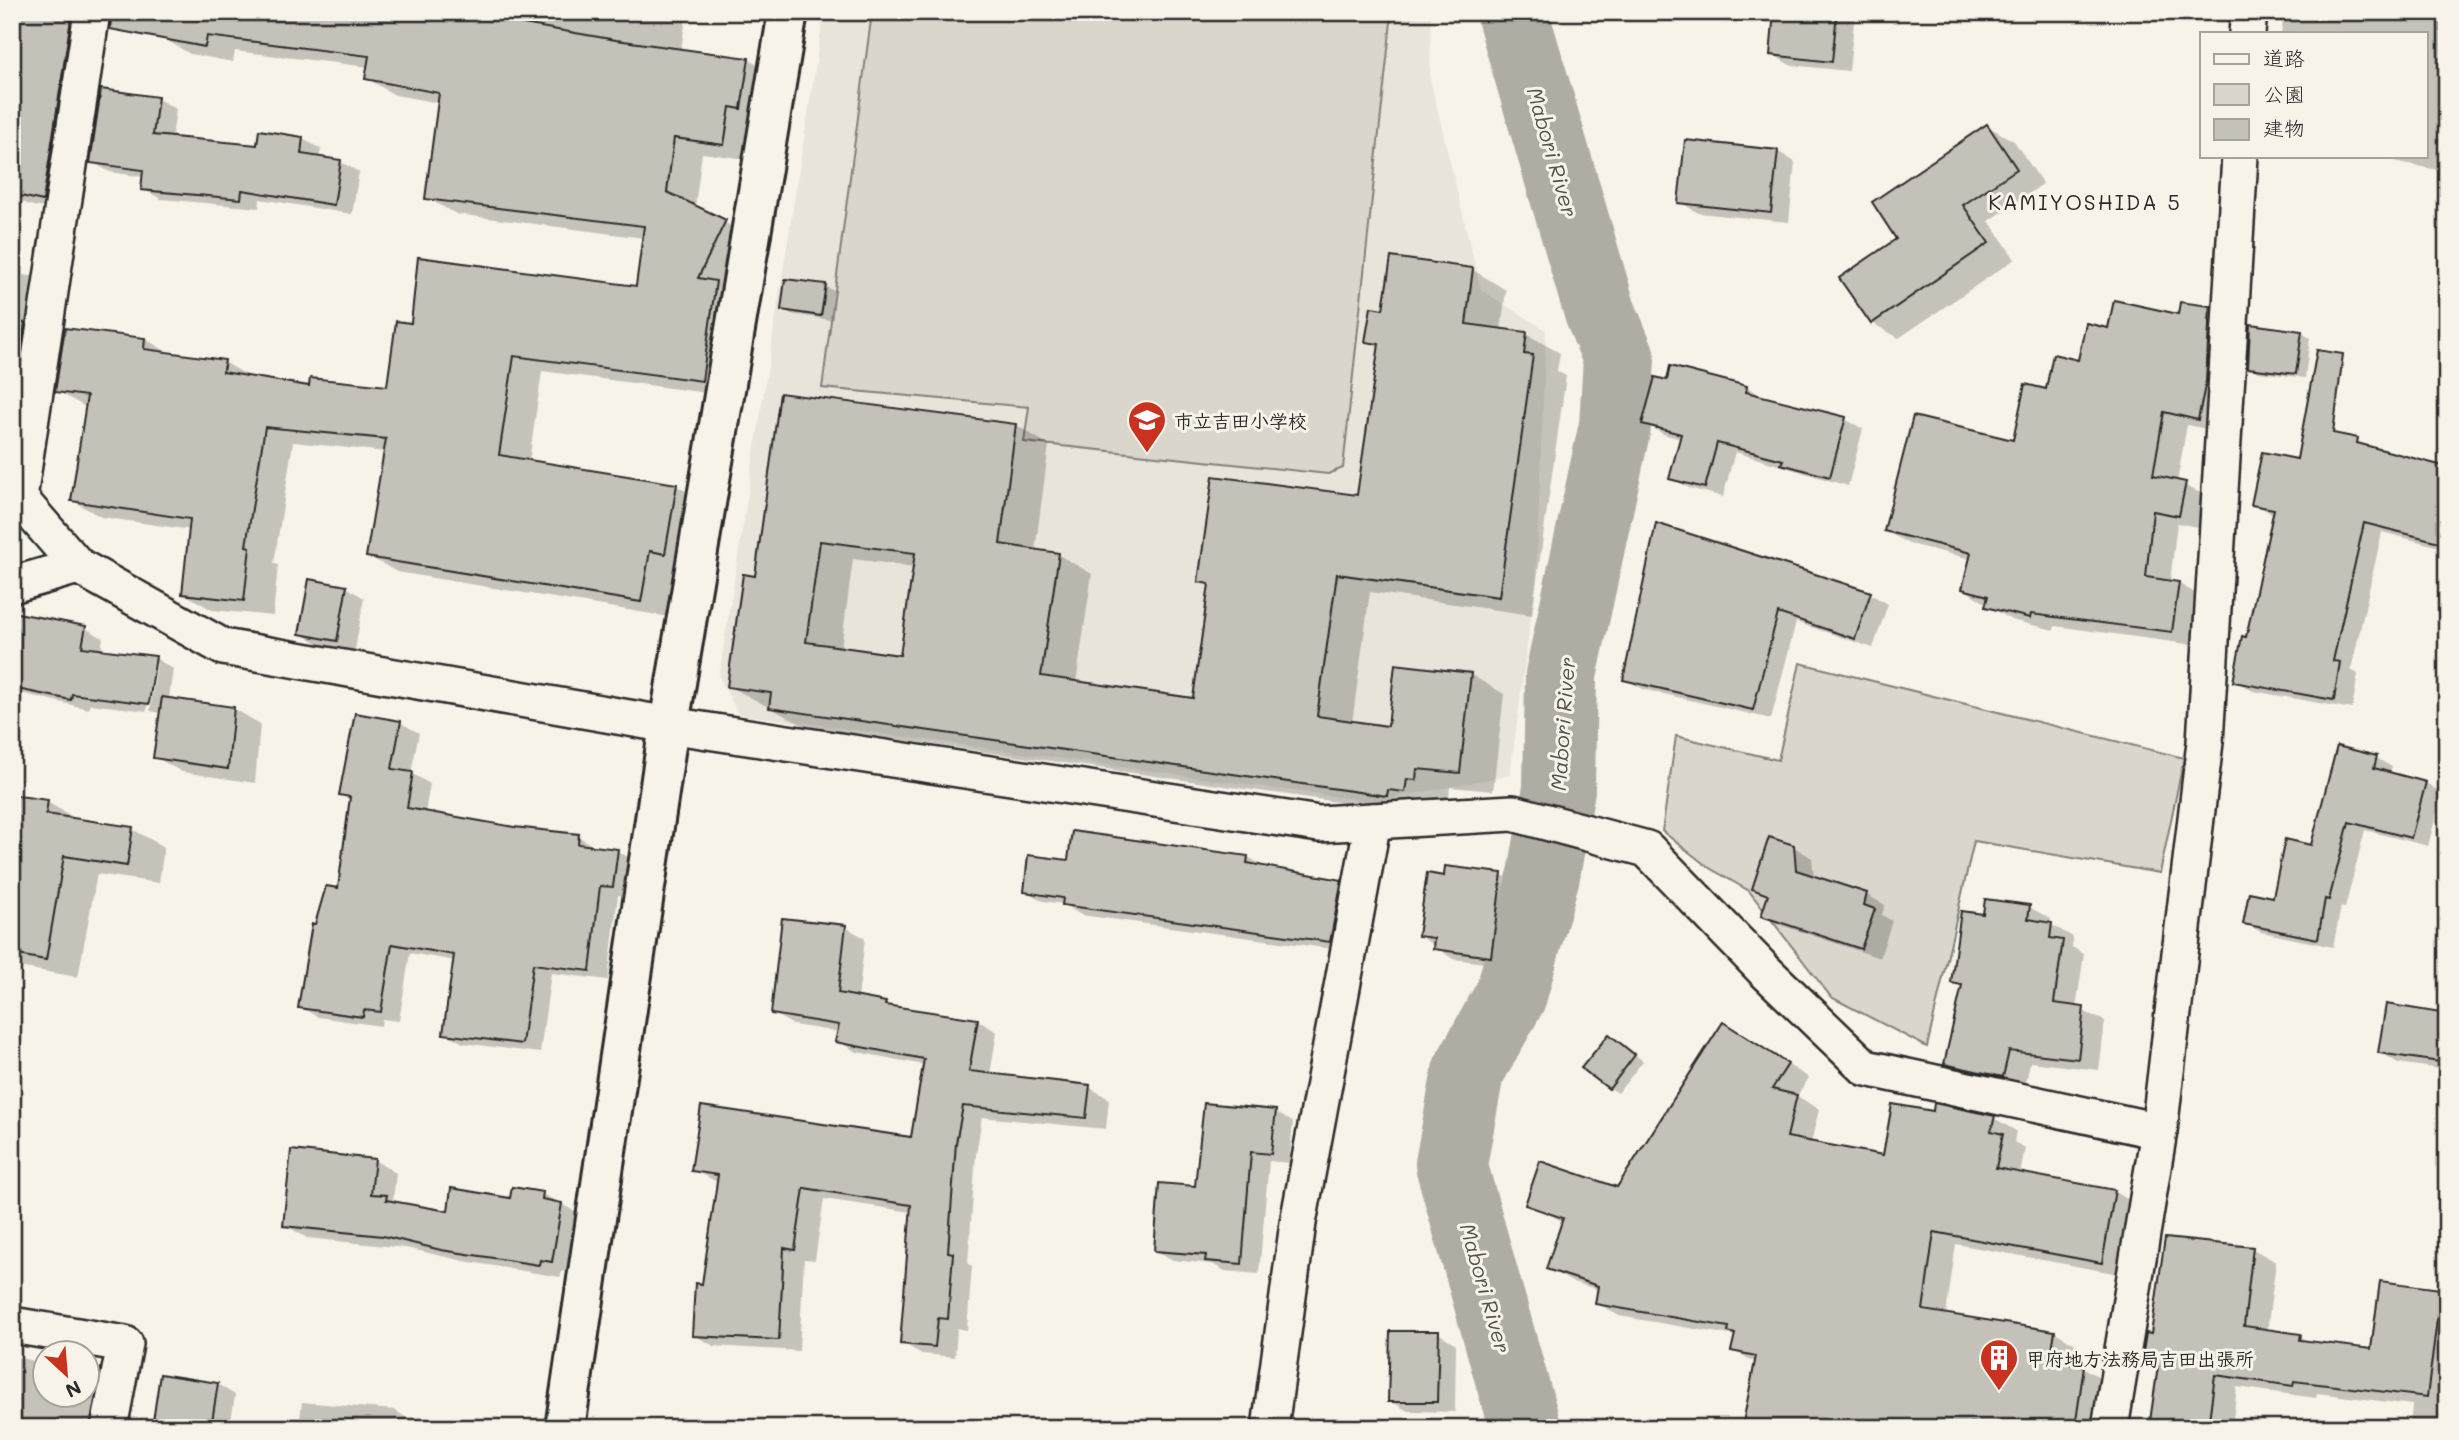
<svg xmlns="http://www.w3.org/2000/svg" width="2459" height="1440" font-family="Mali,'Klee One',sans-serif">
<rect width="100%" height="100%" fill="#f7f3e8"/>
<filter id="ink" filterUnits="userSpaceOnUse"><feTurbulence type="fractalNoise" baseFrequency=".0143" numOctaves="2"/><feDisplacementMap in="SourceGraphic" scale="14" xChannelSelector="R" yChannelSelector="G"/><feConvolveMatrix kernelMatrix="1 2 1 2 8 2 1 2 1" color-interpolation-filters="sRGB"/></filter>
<g filter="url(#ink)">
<path fill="#e8e4da" d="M 824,12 L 1431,12 L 1430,79 L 1481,290 L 1546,330 L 1536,579 L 1510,775 L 1374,802 L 738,714 L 719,676 Z"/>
<g fill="#dad6cc" stroke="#82807c" stroke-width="2">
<path d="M 872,12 L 1392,12 L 1343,468 L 1328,474 L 1024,442 L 1029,407 L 822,388 Z"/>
<path d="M 1800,663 L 2184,758 L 2160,873 L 1974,841 L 1927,1047 L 1831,997 L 1749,891 L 1708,867 L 1662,831 L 1676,736 L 1778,760 Z"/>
</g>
<g fill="#0003" fill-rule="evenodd">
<path d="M 12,12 L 99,12 L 67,213 L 29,205 L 12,196 Z"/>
<path d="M 166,12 L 687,12 L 681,49 L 748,59 L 777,76 L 753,160 L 702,153 L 695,207 L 754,238 L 730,396 L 542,371 L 529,461 L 677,486 L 705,502 L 670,617 L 397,572 L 368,556 L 386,452 L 293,442 L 274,563 L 278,565 L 273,616 L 212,610 L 183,593 L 191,530 L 101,517 L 73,501 L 87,408 L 57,391 L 66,330 L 145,339 L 171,354 L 224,362 L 252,378 L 311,388 L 388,388 L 412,325 L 638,288 L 644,238 L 456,214 L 427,198 L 439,103 L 395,95 L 366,78 L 369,67 L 235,51 L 233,62 L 190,54 L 161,37 Z"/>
<path d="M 1661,12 L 1730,12 L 1729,23 L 1669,17 Z"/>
<path d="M 1776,12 L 1855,12 L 1849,71 L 1790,65 L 1772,54 Z"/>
<path d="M 2285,12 L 2447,12 L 2447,172 L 2370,156 L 2426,156 L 2426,33 L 2281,33 Z"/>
<path d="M 158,99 L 176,109 L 172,139 L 258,147 L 303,139 L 321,149 L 319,159 L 341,162 L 359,172 L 352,214 L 260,199 L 259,208 L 161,199 L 143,189 L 144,177 L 110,172 L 92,162 Z"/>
<path d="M 1987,126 L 2014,141 L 2043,184 L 1989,221 L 2015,259 L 1899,338 L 1872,323 L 1898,239 Z"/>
<path d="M 1777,151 L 1795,162 L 1789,222 L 1698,213 L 1680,202 Z"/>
<path d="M 1392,259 L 1473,270 L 1506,290 L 1501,330 L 1526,334 L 1560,353 L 1557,371 L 1566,376 L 1532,615 L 1370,592 L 1352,723 L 1389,728 L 1397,666 L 1471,675 L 1504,694 L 1493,791 L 1450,787 L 1449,798 L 1440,797 L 1438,811 L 1421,814 L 804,726 L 729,686 L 757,578 L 1016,425 L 1049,445 L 1035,551 L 1059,555 L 1092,574 L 1076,683 L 1195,700 L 1211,588 L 1200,581 L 1359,497 L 1380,348 L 1367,341 L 1385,311 ZM 853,559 L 915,567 L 901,657 L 841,649 Z"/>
<path d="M 12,274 L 32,276 L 59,292 L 27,399 L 12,393 Z"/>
<path d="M 825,286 L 834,291 L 830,320 L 791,314 L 782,309 Z"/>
<path d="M 2209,308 L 2233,322 L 2221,432 L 2187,425 L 2177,482 L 2209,497 L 2202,528 L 2177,523 L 2170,582 L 2178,583 L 2202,597 L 2195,645 L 2055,626 L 2054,630 L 2011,620 L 1964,589 L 1971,559 L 1909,544 L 1886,531 L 2014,442 L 2047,391 L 2109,330 Z"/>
<path d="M 2302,333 L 2310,338 L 2305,378 L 2258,372 L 2249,367 Z"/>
<path d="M 1747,387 L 1765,398 L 1845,419 L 1863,429 L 1848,486 L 1735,452 L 1723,497 L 1689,488 L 1671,478 L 1681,439 L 1663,434 L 1645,423 Z"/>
<path d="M 2299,461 L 2447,468 L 2447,549 L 2382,532 L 2351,670 L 2358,674 L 2352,709 L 2253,691 L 2235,681 L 2275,515 L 2253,504 Z"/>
<path d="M 1658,526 L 1870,594 L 1888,604 L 1873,648 L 1796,622 L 1771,719 L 1643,689 L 1625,679 Z"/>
<path d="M 346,587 L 364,598 L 355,650 L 319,644 L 301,633 Z"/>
<path d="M 85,628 L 103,638 L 101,651 L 155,658 L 173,669 L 169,699 L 233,708 L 260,724 L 255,783 L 182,772 L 155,757 L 161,713 L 150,711 L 157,663 L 153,663 L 147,711 L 90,704 L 89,709 L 12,691 L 12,632 Z"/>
<path d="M 357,715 L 401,723 L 419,733 L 411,773 L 430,784 L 425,813 L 578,836 L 596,848 L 617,851 L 635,861 L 630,896 L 618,895 L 608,980 L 551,973 L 540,1053 L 463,1043 L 445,1033 L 455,961 L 410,953 L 399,1021 L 382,1019 L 381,1026 L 318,1017 L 300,1007 L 316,926 L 340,890 L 351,800 L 341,795 Z"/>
<path d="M 2376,758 L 2392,767 L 2390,774 L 2426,783 L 2442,793 L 2428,846 L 2365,830 L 2345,908 L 2341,907 L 2333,947 L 2261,932 L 2245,923 L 2274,899 Z"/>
<path d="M 12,797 L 47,802 L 80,821 L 132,829 L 164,847 L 159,883 L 97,874 L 78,977 L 12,966 Z"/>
<path d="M 1794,847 L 1812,858 L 1814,877 L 1867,895 L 1885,905 L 1882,915 L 1892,921 L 1880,958 L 1781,925 L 1763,915 L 1769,897 L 1754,888 Z"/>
<path d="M 1248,857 L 1265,867 L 1341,881 L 1358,891 L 1347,951 L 1081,915 L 1063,904 L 1043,901 L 1025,891 L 1069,862 Z"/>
<path d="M 1502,875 L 1520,885 L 1508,966 L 1453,959 L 1420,936 L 1445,878 Z"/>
<path d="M 2029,907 L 2051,919 L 2050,924 L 2073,937 L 2072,947 L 2084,954 L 2076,1008 L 2105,1021 L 2099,1070 L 2030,1062 L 2025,1088 L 1967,1076 L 1946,1063 L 1963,988 L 1953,982 L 1985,916 Z"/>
<path d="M 845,927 L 865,938 L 858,999 L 893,1008 L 977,1020 L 997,1032 L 990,1075 L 1089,1087 L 1109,1099 L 1106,1129 L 982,1117 L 976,1155 L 968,1263 L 972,1266 L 967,1330 L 957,1328 L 955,1357 L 922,1354 L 902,1343 L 912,1212 L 824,1199 L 815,1260 L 804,1259 L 799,1351 L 714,1346 L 694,1335 L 719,1183 L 693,1170 L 913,1139 L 924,1065 L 857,1052 L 837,1041 L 839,1032 L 793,1025 L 773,1013 Z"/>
<path d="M 2447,1016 L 2447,1070 L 2398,1063 L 2380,1052 Z"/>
<path d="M 1745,1037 L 1809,1078 L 1797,1096 L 1819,1109 L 1811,1143 L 1885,1157 L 1934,1113 L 1994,1118 L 2016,1131 L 2014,1142 L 2025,1148 L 2020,1174 L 2115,1192 L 2137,1205 L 2124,1275 L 1956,1244 L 1946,1315 L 2055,1332 L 2077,1345 L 2073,1367 L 2084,1368 L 2106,1381 L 2099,1428 L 1744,1428 L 1756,1363 L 1733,1350 L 1736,1336 L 1619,1316 L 1597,1303 L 1599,1290 L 1570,1281 L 1548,1268 L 1564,1222 L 1527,1204 L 1617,1189 Z"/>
<path d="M 1618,1041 L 1643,1061 L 1618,1093 L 1610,1088 Z"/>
<path d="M 1275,1112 L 1293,1122 L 1289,1163 L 1269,1161 L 1259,1274 L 1225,1271 L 1212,1264 L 1173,1260 L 1155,1250 L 1197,1187 Z"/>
<path d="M 374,1160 L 396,1173 L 393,1201 L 399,1204 L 449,1213 L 542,1194 L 562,1204 L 583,1217 L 574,1273 L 562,1271 L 560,1277 L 464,1261 L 406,1248 L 307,1238 L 285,1225 Z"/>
<path d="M 2167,1240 L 2253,1249 L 2276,1262 L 2267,1331 L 2300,1336 L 2313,1344 L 2372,1351 L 2381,1283 L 2445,1291 L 2447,1279 L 2447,1428 L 2410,1428 L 2412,1405 L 2317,1393 L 2316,1398 L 2237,1387 L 2232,1428 L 2151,1428 L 2159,1372 L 2143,1363 L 2153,1336 Z"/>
<path d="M 1438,1333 L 1456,1344 L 1455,1412 L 1408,1411 L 1390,1401 Z"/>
<path d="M 12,1356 L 46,1364 L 46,1394 L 88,1394 L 88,1374 L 112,1389 L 105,1428 L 12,1428 Z"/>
<path d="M 217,1384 L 235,1395 L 230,1428 L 154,1428 Z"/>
<path d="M 302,1402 L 394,1410 L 412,1421 L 471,1428 L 299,1428 Z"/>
</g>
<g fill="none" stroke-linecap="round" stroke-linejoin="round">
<path stroke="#afaca4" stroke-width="72" d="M 1512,12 L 1600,312 L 1619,358 L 1615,426 L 1561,675 L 1559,789 L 1544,875 L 1511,995 L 1468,1072 L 1451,1164 L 1525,1428"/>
</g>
<g fill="#c4c1b9" stroke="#2b2b2b" stroke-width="2" fill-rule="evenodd">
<path d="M 12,12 L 72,12 L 43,201 L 12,194 Z"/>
<path d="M 112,12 L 453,12 L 616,40 L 749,58 L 741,109 L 730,107 L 724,145 L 674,138 L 667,192 L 726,220 L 698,278 L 716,281 L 702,381 L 514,356 L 499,455 L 677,484 L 665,554 L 650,551 L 641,602 L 366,557 L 386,439 L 265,427 L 246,546 L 250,547 L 244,601 L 182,594 L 190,519 L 71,501 L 87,396 L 55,392 L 65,328 L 145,338 L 144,349 L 225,360 L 223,372 L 309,386 L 310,378 L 387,386 L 396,321 L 411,323 L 418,257 L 636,286 L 644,226 L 425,199 L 439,93 L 365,79 L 369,56 L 207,36 L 205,47 L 110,29 Z"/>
<path d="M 1774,12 L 1837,12 L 1832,62 L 1770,55 Z"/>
<path d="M 101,89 L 158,97 L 153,135 L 257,145 L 259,130 L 303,137 L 301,154 L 341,160 L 334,205 L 242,190 L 241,199 L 141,190 L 143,170 L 90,163 Z"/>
<path d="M 1987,124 L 2017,169 L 1963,205 L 1989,243 L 1871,324 L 1839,278 L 1896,239 L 1872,202 Z"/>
<path d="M 1685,140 L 1778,150 L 1771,213 L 1678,203 Z"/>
<path d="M 1391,257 L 1473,268 L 1466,324 L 1527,332 L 1524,354 L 1533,355 L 1499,597 L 1337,574 L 1317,716 L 1388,726 L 1395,664 L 1471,673 L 1460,773 L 1417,769 L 1416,780 L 1407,779 L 1405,792 L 1388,790 L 1387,796 L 769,708 L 771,693 L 727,687 L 743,574 L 755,576 L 780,393 L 1016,424 L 1000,544 L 1059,553 L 1041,676 L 1193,698 L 1209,584 L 1198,582 L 1213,476 L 1357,495 L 1379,344 L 1365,342 L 1371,307 L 1383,309 ZM 820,541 L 915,553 L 900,655 L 806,642 Z"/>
<path d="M 785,279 L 826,284 L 821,316 L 781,310 Z"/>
<path d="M 2114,300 L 2178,314 L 2180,302 L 2210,306 L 2206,381 L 2198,420 L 2164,412 L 2153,475 L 2186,482 L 2179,516 L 2153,511 L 2146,577 L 2179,582 L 2172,632 L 2031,614 L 2030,618 L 1985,607 L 1988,596 L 1962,589 L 1971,553 L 1884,531 L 1913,416 L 2013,440 L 2025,384 L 2046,389 L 2053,354 L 2078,360 L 2086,323 L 2108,328 Z"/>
<path d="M 12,322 L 25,323 L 15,387 L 12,386 Z"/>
<path d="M 2250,324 L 2302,331 L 2296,374 L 2248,368 Z"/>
<path d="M 2317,350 L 2343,354 L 2333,433 L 2358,438 L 2357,443 L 2447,467 L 2447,544 L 2364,523 L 2333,661 L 2340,662 L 2334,700 L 2233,682 L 2242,636 L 2246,637 L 2274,509 L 2251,505 L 2262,452 L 2297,459 Z"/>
<path d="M 1670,366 L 1747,386 L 1746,392 L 1846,417 L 1830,477 L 1781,464 L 1783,460 L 1717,443 L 1705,488 L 1669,479 L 1681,434 L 1642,424 L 1655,377 L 1667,380 Z"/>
<path d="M 1656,523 L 1871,592 L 1855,639 L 1778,613 L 1753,710 L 1623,680 Z"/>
<path d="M 309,579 L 347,586 L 337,641 L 299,634 Z"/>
<path d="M 12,612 L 86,626 L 82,647 L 156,656 L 149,704 L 72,694 L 71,700 L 12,688 Z"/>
<path d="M 162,697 L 234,707 L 228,769 L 153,758 Z"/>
<path d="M 355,713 L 401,721 L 392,769 L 413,772 L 407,808 L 514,827 L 579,834 L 578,844 L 618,849 L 613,887 L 600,886 L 590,971 L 533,964 L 522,1044 L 443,1034 L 454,955 L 392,944 L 381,1012 L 364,1010 L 363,1017 L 298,1008 L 312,924 L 315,924 L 326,886 L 338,888 L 350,797 L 339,795 Z"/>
<path d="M 2337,746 L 2377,756 L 2374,768 L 2426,782 L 2411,838 L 2349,822 L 2329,900 L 2325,899 L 2318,939 L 2243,924 L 2249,892 L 2273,897 L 2285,839 L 2311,845 Z"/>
<path d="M 12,795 L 48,800 L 46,814 L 133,827 L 127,866 L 64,856 L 46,960 L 12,954 Z"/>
<path d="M 1072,831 L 1248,856 L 1247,863 L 1342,880 L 1330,942 L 1062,905 L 1063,898 L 1024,892 L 1028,855 L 1068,860 Z"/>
<path d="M 1769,837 L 1794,845 L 1796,870 L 1867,893 L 1864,905 L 1875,909 L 1861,949 L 1761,916 L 1768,895 L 1752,889 Z"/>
<path d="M 1445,866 L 1502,873 L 1491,957 L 1433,949 L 1434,938 L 1418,936 L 1427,873 L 1444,876 Z"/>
<path d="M 1985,899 L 2030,905 L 2028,919 L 2052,923 L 2050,938 L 2063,940 L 2054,1003 L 2084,1007 L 2078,1059 L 2009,1051 L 2003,1077 L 1944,1064 L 1962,985 L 1951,983 L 1961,911 L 1983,914 Z"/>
<path d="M 782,918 L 846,925 L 838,993 L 886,1002 L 885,1005 L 978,1019 L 969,1071 L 1090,1085 L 1086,1118 L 963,1106 L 956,1143 L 948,1252 L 953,1253 L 948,1319 L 938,1318 L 935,1347 L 900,1344 L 911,1205 L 804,1188 L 795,1250 L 784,1248 L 779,1340 L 692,1336 L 695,1283 L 702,1284 L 718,1175 L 691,1171 L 701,1106 L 911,1137 L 924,1059 L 835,1042 L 839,1025 L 771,1014 Z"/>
<path d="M 2386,1004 L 2447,1014 L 2447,1063 L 2378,1053 Z"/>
<path d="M 1723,1022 L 1788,1064 L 1772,1089 L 1797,1095 L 1787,1137 L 1883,1155 L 1892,1104 L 1933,1111 L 1934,1103 L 1995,1116 L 1991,1131 L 2003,1134 L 1996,1168 L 2115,1190 L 2102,1263 L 1934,1232 L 1923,1310 L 2055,1331 L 2050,1361 L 2084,1366 L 2075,1428 L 2000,1428 L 1971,1423 L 1970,1428 L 1742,1428 L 1756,1356 L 1731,1351 L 1735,1334 L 1728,1332 L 1729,1327 L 1595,1304 L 1598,1286 L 1546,1269 L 1563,1218 L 1525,1205 L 1540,1161 L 1617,1187 Z"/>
<path d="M 1609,1034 L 1635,1055 L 1609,1089 L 1581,1068 Z"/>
<path d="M 1204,1103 L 1276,1110 L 1271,1154 L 1251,1152 L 1242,1264 L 1205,1261 L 1206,1255 L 1154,1251 L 1159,1183 L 1195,1186 Z"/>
<path d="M 291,1150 L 375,1159 L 371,1194 L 387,1195 L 386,1200 L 448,1211 L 451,1188 L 510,1198 L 512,1187 L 543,1192 L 542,1199 L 562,1203 L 552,1262 L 540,1260 L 539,1265 L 441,1250 L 383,1236 L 283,1226 Z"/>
<path d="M 2165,1238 L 2253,1247 L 2244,1326 L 2301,1334 L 2300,1340 L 2371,1349 L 2380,1281 L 2441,1289 L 2427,1397 L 2294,1381 L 2293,1386 L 2215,1375 L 2208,1428 L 2149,1428 L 2158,1366 L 2141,1364 L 2146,1333 L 2151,1334 Z"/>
<path d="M 1390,1331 L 1439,1331 L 1437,1402 L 1388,1402 Z"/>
<path d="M 160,1374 L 218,1383 L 211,1428 L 152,1428 Z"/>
</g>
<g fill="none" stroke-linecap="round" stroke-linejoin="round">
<defs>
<g id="street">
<path d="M 2247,33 L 2249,12"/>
<path d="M 12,490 L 78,566 L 223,647 L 669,725 L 1319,824 L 1513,813 L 1647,849 L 1764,970 L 1866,1068 L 2159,1131"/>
<path d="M 19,498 L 92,12"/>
<path d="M 12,585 L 78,566"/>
<path d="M 12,1325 L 125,1344 L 109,1428"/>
<path d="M 1270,1428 L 1298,1223 L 1373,821"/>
<path d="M 2110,1428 L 2159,1131 L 2205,742 L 2240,156"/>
</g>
<path id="secondary" d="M 565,1428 L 669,725 L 788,12"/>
</defs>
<use href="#street" stroke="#2b2b2b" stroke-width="40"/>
<use href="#secondary" stroke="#2b2b2b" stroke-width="44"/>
<use href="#street" stroke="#f7f3e8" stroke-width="35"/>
<use href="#secondary" stroke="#f7f3e8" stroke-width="38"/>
</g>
</g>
<defs>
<symbol id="school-pin" viewBox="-11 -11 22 30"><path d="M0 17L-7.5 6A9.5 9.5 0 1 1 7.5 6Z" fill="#c8321e" stroke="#f7f3e8"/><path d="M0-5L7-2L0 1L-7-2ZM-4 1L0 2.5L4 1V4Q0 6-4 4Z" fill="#fff"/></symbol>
<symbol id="building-pin" viewBox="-11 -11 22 30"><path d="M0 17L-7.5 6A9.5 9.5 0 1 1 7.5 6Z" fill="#c8321e" stroke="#f7f3e8"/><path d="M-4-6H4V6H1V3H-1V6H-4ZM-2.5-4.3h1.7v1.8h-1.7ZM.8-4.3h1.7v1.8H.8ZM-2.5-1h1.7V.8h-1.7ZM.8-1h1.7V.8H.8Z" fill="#fff"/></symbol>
</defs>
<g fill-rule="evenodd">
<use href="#school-pin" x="1125" y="398" width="44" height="60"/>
<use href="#building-pin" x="1977" y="1336" width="44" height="60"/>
</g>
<g text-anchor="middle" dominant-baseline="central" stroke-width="6" stroke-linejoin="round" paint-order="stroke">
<g font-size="19" font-weight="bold" fill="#2b2b2b" stroke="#f7f3e8" text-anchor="start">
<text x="1174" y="420">市立吉田小学校</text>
<text x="2026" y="1358">甲府地方法務局吉田出張所</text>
</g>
<g font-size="21" font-style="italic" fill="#53524f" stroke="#f7f3e8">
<text transform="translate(1553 152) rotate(74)">Mabori River</text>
<text transform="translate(1562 724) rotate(-86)">Mabori River</text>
<text transform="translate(1486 1288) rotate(74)">Mabori River</text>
</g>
<g font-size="21" letter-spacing="2" fill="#2b2b2b" stroke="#f7f3e8">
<text x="2085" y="201">KAMIYOSHIDA 5</text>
</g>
</g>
<rect width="2459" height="1440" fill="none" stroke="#f7f3e8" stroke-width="42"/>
<rect x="21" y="21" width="2417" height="1398" fill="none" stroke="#2b2b2b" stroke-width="2.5" filter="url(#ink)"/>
<rect x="2200" y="32" width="228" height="126" fill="#f7f3e8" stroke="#a5a39c" stroke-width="2"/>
<rect x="2214" y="54" width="35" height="10" fill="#f7f3e8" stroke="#a5a39c" stroke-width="2"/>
<text x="2263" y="66" font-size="21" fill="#2b2b2b">道路</text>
<rect x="2214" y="84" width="35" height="21" fill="#dad6cc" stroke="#a5a39c" stroke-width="2"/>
<text x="2263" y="102" font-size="21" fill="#2b2b2b">公園</text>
<rect x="2214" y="119" width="35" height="21" fill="#c4c1b9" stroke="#a5a39c" stroke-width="2"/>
<text x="2263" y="136" font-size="21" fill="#2b2b2b">建物</text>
<g transform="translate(66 1374) rotate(154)"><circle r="33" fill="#f7f3e8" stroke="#a5a39c" stroke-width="2"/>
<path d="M0-5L12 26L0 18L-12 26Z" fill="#c8321e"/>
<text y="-10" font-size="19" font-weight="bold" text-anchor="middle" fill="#2b2b2b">N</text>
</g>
</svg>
